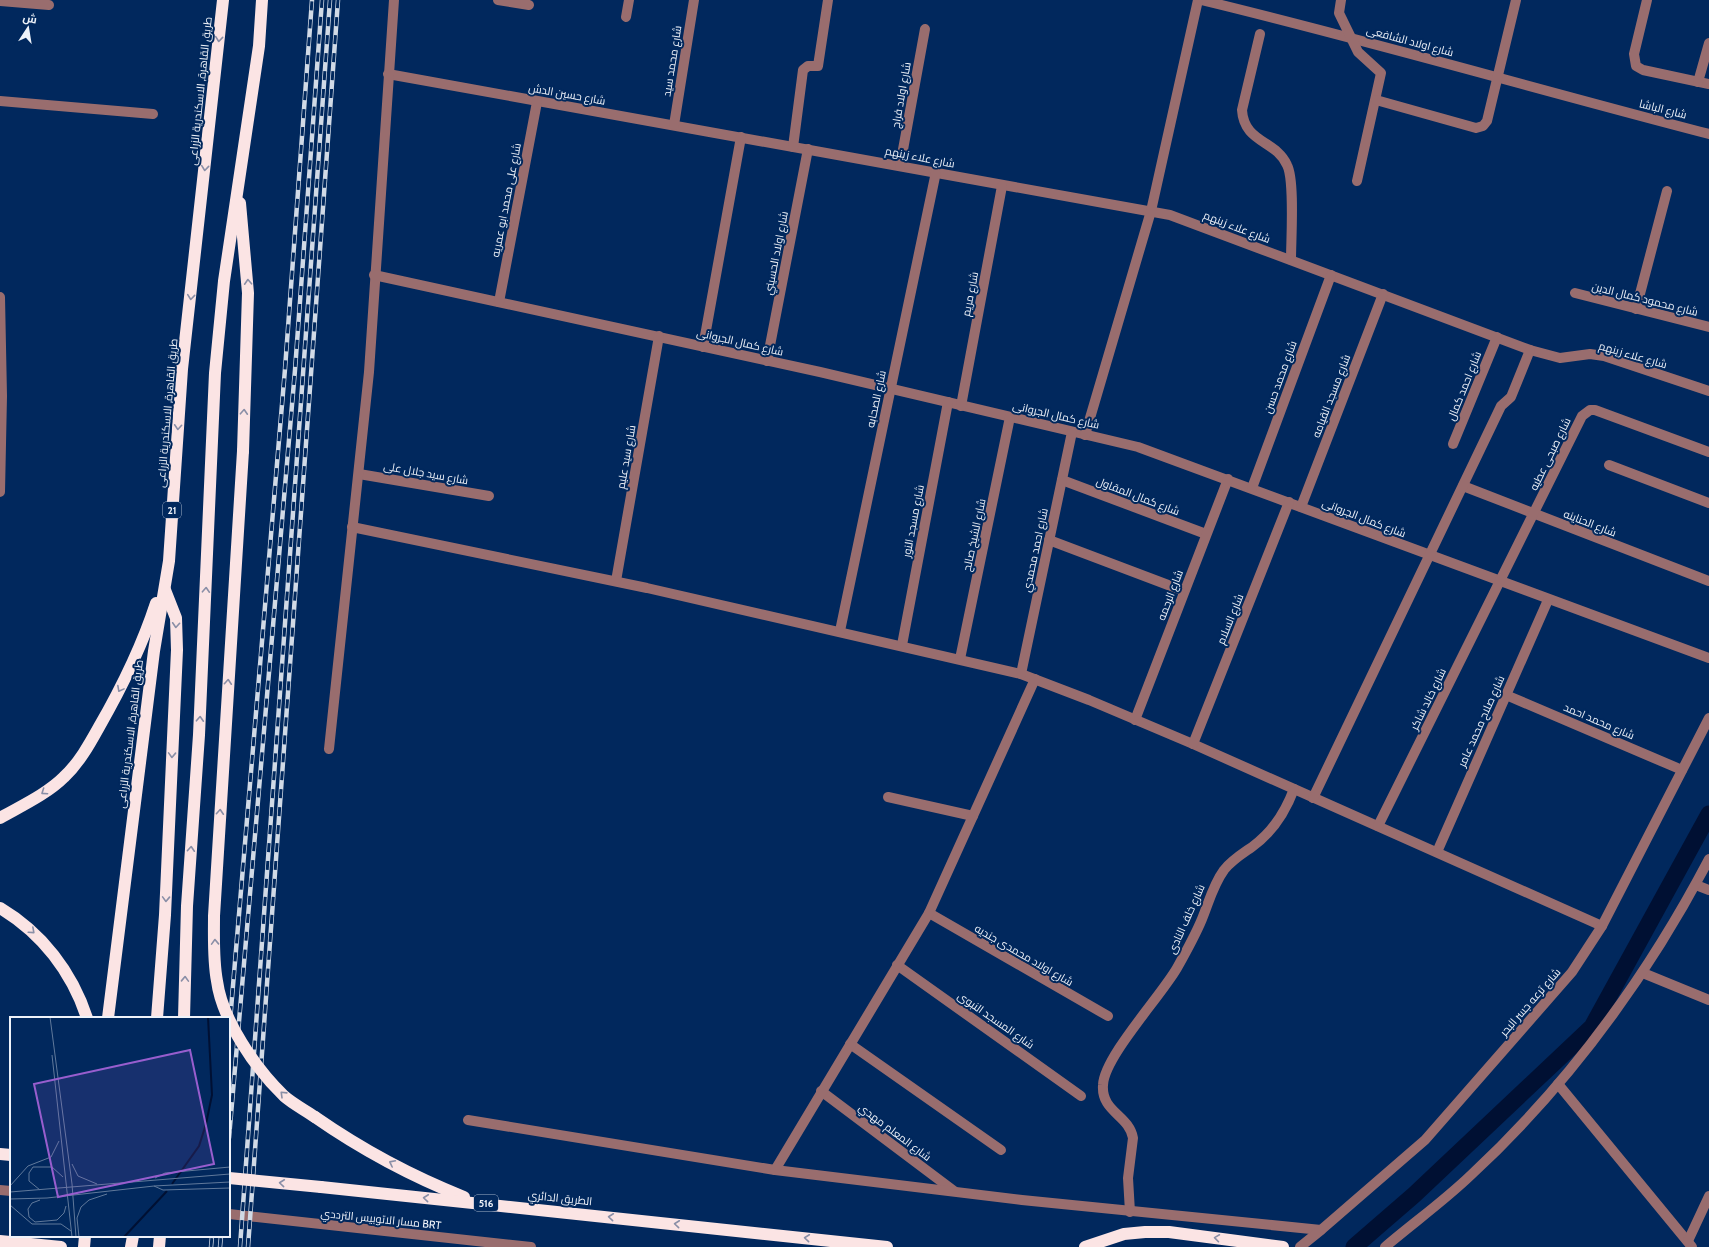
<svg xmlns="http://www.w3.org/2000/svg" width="1709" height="1247" font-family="Cabin,Cairo,sans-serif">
<rect width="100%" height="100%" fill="#01285d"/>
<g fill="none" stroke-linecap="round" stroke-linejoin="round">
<path stroke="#001033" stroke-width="17" d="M 1354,1247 L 1414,1195 L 1592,1027 L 1709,814"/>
<g stroke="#996d6e" stroke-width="10">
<path d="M 498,0 L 529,5"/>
<path d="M 1201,0 C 1371,41 1539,90 1709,134"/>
<path d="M 1341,0 L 1339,13 L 1358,52 L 1381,73 L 1357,181"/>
<path d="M 1647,0 L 1634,54 L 1636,66 L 1643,70 L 1709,84"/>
<path d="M 0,1 L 49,5"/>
<path d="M 626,17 L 629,0"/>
<path d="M 1260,34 L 1242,110 C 1244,143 1276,140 1287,165 C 1295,180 1291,239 1291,260"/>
<path d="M 388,74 L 1170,215 L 1530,350 L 1560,358 L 1590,354 L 1604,356 L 1709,391"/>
<path d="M 1698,82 L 1709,43"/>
<path d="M 1376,100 L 1476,128 L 1483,126 L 1487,121 L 1516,0"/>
<path d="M 0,101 L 153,114"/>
<path d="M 674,125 L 694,0"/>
<path d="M 793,147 L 803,70 L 808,66 L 818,66 L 828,0"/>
<path d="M 900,166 L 925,29"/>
<path d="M 374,275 L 820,372 L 1138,447 L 1709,658"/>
<path d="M 1575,293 L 1709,327"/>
<path d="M 0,297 L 2,396 L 0,492"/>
<path d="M 499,302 L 537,102"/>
<path d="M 1636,309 L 1667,191"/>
<path d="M 703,347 L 741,137"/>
<path d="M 767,361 L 808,149"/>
<path d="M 961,406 L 1002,186"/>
<path d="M 1085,435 L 1151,211 L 1198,0"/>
<path d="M 1453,444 L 1497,337"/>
<path d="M 1609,465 L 1709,503"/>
<path d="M 359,474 L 489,496"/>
<path d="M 1062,480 L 1206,534"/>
<path d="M 1463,486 L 1709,581"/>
<path d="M 1252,488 L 1331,275"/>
<path d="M 1301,507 L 1383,294"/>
<path d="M 352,527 L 647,588 L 1021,674 L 1089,700 L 1193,744 L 1602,926"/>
<path d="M 1049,540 L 1184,591"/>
<path d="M 616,581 L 659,336"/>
<path d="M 840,631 L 936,172"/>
<path d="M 902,645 L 948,402"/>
<path d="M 960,659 L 1010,417"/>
<path d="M 1021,674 L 1072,432"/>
<path d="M 1506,695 L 1682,770"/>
<path d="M 1135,720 L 1228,479"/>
<path d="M 1193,744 L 1289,502"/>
<path d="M 329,749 L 369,372 L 394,0"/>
<path d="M 888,797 L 973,816"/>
<path d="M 1313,798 L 1501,406 L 1511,397 L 1530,350"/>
<path d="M 1378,826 L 1582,416 L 1590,410 L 1595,410 L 1709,452"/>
<path d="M 1437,852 L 1548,600"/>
<path d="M 1696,885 L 1709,890"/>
<path d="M 929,913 L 1108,1016"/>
<path d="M 897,965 L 1081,1096"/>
<path d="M 1643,973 L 1709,1000"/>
<path d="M 850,1044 L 1001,1150"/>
<path d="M 1558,1084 L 1692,1247"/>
<path d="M 821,1091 L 954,1191"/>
<path d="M 468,1120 L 775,1170 L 1022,1200 L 1321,1230"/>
<path d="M 775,1170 L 929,913 L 1035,679"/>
<path d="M 0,1190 L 11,1191"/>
<path d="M 1130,1212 L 1128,1178 L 1133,1138 C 1129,1115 1101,1112 1103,1085 C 1104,1057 1161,996 1177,968 C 1186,952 1195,936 1202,919 C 1209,902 1213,885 1224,870 C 1232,860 1242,854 1252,847 C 1273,832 1285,813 1294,789"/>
<path d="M 229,1214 L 531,1247"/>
<path d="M 1688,1241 L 1709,1196"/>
<path d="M 1300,1247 L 1321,1230 L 1425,1140 L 1572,972 L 1602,926 L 1709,718"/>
<path d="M 1385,1247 C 1413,1223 1444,1201 1471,1175 C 1569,1084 1647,977 1709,859"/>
</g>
<g stroke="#fbe4e4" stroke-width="12">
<path d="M 240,203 L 248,293 L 243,451"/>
<path d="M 0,818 C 21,806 47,794 64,777 C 79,763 89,745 99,727 C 122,687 142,646 156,603"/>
<path d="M 0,908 C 42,933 72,972 87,1018"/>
<path d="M 108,1018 L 154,651 L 169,561 L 182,369 L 223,0"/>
<path d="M 157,1018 L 165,915 L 177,650 L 176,618 L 165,590"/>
<path d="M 184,1018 L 187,906 L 199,735 L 215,373 L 224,281 L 259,46 L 262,0"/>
<path d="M 315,1117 C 361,1149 411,1176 464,1197"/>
<path d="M 0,1154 L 11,1155"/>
<path d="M 321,1187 L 887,1247"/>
<path d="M 0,1241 L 61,1247"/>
<path d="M 84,1247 L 85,1236"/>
<path d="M 131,1247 L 133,1236"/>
<path d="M 159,1247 L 160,1236"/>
<path d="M 1085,1247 L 1124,1234 L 1145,1232 L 1169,1232 L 1283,1247"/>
</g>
<defs>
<g id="rail">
<path d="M 229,1033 L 285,369 L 312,0"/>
<path d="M 229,1138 L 295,370 L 322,0"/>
<path d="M 211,1247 L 212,1236"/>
<path d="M 220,1247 L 221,1236"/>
<path d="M 240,1247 L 330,0"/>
<path d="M 248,1247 L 338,0"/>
</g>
</defs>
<use href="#rail" stroke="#d1dae6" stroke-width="4.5"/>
<use href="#rail" stroke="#01285d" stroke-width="3" stroke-dasharray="9" stroke-linecap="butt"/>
<g stroke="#fbe4e4" stroke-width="12">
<path d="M 243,451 L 214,916 C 214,937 213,960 217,981 C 222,1020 256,1069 284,1096 C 293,1104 305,1110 315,1117"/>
<path d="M 229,1178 L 321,1187"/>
</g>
</g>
<defs><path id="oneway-chevron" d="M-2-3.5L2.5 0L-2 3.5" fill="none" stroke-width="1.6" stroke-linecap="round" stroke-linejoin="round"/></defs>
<g stroke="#8a8fa7">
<use href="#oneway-chevron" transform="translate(219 39) rotate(96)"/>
<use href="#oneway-chevron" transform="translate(205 168) rotate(96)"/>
<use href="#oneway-chevron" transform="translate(248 282) rotate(-93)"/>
<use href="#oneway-chevron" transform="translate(191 297) rotate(96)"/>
<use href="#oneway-chevron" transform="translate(244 412) rotate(-87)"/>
<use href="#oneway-chevron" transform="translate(178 427) rotate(94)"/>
<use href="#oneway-chevron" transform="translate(206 590) rotate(-87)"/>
<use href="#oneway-chevron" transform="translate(176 625) rotate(94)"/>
<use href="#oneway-chevron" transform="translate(228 682) rotate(-86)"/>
<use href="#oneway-chevron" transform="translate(120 689) rotate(118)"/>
<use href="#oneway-chevron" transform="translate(200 719) rotate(-87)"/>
<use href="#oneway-chevron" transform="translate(172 755) rotate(92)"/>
<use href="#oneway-chevron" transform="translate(44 792) rotate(146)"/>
<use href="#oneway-chevron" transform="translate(220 812) rotate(-86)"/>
<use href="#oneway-chevron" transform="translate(191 849) rotate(-86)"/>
<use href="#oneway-chevron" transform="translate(166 899) rotate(92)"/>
<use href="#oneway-chevron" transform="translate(32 931) rotate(42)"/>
<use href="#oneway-chevron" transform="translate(215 942) rotate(-92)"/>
<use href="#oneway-chevron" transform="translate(185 979) rotate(-88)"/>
<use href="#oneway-chevron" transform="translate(283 1094) rotate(-136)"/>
<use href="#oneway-chevron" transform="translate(392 1163) rotate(-153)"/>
<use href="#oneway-chevron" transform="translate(282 1183) rotate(-174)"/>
<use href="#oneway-chevron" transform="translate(426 1198) rotate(-174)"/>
<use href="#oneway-chevron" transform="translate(611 1217) rotate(-174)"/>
<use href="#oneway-chevron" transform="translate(677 1224) rotate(-174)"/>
<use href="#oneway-chevron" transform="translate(807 1238) rotate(-174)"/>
<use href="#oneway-chevron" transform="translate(1217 1238) rotate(-172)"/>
</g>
<g text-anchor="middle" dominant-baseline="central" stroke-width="4" stroke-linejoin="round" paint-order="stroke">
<g fill="#01285d" stroke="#a7b5ca" stroke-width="1">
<rect x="163" y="502" width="18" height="16" rx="3"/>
<rect x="474" y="1195" width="24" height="16" rx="3"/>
</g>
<g font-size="10" font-weight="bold" fill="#eef2f9">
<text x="172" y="510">21</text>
<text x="486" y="1203">516</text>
</g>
<g font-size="11" fill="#eef2f9" stroke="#01285d">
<text transform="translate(1410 41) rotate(15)">شارع اولاد الشافعى</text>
<text transform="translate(672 61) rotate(-81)">شارع محمد سيد</text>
<text transform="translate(200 91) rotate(-84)">طريق القاهرة, الاسكندرية الزراعى</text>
<text transform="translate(567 94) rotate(10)">شارع حسين الدش</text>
<text transform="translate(901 95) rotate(-80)">شارع اولاد فراج</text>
<text transform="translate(1663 109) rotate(14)">شارع الباشا</text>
<text transform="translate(920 157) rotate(11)">شارع علاء زينهم</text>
<text transform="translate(506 200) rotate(-79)">شارع على محمد ابو عمريه</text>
<text transform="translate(1237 227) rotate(21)">شارع علاء زينهم</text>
<text transform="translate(776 253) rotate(-79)">شارع اولاد الحسيني</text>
<text transform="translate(970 294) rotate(-79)">شارع مريم</text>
<text transform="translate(1645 299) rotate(14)">شارع محمود كمال الدين</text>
<text transform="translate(740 342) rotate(13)">شارع كمال الجروانى</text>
<text transform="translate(1633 355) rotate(16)">شارع علاء زينهم</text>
<text transform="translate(1280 377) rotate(-70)">شارع محمد حسن</text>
<text transform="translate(1464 386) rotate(-68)">شارع احمد كمال</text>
<text transform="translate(1331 396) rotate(-69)">شارع مسجد القيامه</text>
<text transform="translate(876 399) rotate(-78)">شارع الصحابه</text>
<text transform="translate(167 413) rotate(-85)">طريق القاهرة, الاسكندرية الزراعى</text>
<text transform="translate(1056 415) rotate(13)">شارع كمال الجروانى</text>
<text transform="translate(1550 454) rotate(-64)">شارع صبحى عطيه</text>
<text transform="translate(626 457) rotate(-80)">شارع سيد عليم</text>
<text transform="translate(426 473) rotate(10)">شارع سيد جلال على</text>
<text transform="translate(1138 496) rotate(21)">شارع كمال المقاول</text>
<text transform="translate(1364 518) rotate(21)">شارع كمال الجروانى</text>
<text transform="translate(913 521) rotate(-79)">شارع مسجد النور</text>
<text transform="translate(1590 523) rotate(21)">شارع الحناينه</text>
<text transform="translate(974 535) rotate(-78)">شارع الشيخ صالح</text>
<text transform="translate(1035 550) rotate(-78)">شارع احمد محمدي</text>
<text transform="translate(1170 595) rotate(-69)">شارع الرحمه</text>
<text transform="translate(1230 619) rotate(-68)">شارع السلام</text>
<text transform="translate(1428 699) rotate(-64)">شارع خالد شاكر</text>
<text transform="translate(1481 721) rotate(-66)">شارع صلاح محمد عامر</text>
<text transform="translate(1599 721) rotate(23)">شارع محمد احمد</text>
<text transform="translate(130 734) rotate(-83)">طريق القاهرة, الاسكندرية الزراعى</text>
<text transform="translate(1186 919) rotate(-66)">شارع خلف النادى</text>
<text transform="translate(1024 955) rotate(30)">شارع اولاد محمدى جنديه</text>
<text transform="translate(1530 1002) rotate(-49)">شارع ترعه جسر البحر</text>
<text transform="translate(996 1020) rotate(35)">شارع المسجد النبوى</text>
<text transform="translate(895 1132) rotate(37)">شارع المعلم مهدي</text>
<text transform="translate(560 1198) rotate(6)">الطريق الدائري</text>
<text transform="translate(381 1219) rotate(6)">مسار الاتوبيس الترددي BRT</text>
</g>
</g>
<g transform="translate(10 1017)">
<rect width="220" height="220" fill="#01285d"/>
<path fill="none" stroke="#001033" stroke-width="2" d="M 162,167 L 189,129 L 196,107 L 202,78 L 198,0M 114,220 L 157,174"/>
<path fill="none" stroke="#60799b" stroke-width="1" d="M 40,0 L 62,167 L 66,220M 42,38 L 62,220M 62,147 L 68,159 L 87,167M 145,161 L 155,156 L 220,150M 0,169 L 18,149 L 41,140 L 49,124M 144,169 L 153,173 L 220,171M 30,173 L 19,164 L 19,156 L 23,150 L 42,150 L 53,160M 0,175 L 220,157M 0,182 L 37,181 L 144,169 L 220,165M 30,183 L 22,186 L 18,192 L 19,200 L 25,205 L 47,203 L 54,196 L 56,189M 0,188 L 22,207 L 51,207 L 61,214M 69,220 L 67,201 L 71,190 L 79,183 L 97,177"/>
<path fill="#985ece" fill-opacity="0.15" stroke="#985ece" stroke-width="2" d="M 180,33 L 204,147 L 48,180 L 24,67 Z"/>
<rect width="220" height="220" fill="none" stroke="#eef2f9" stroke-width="2"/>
</g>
<g transform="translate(28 28) rotate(12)" stroke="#01285d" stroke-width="3" paint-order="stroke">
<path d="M0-3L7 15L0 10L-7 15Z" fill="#eef2f9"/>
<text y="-6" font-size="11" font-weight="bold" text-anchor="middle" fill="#eef2f9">ش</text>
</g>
</svg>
